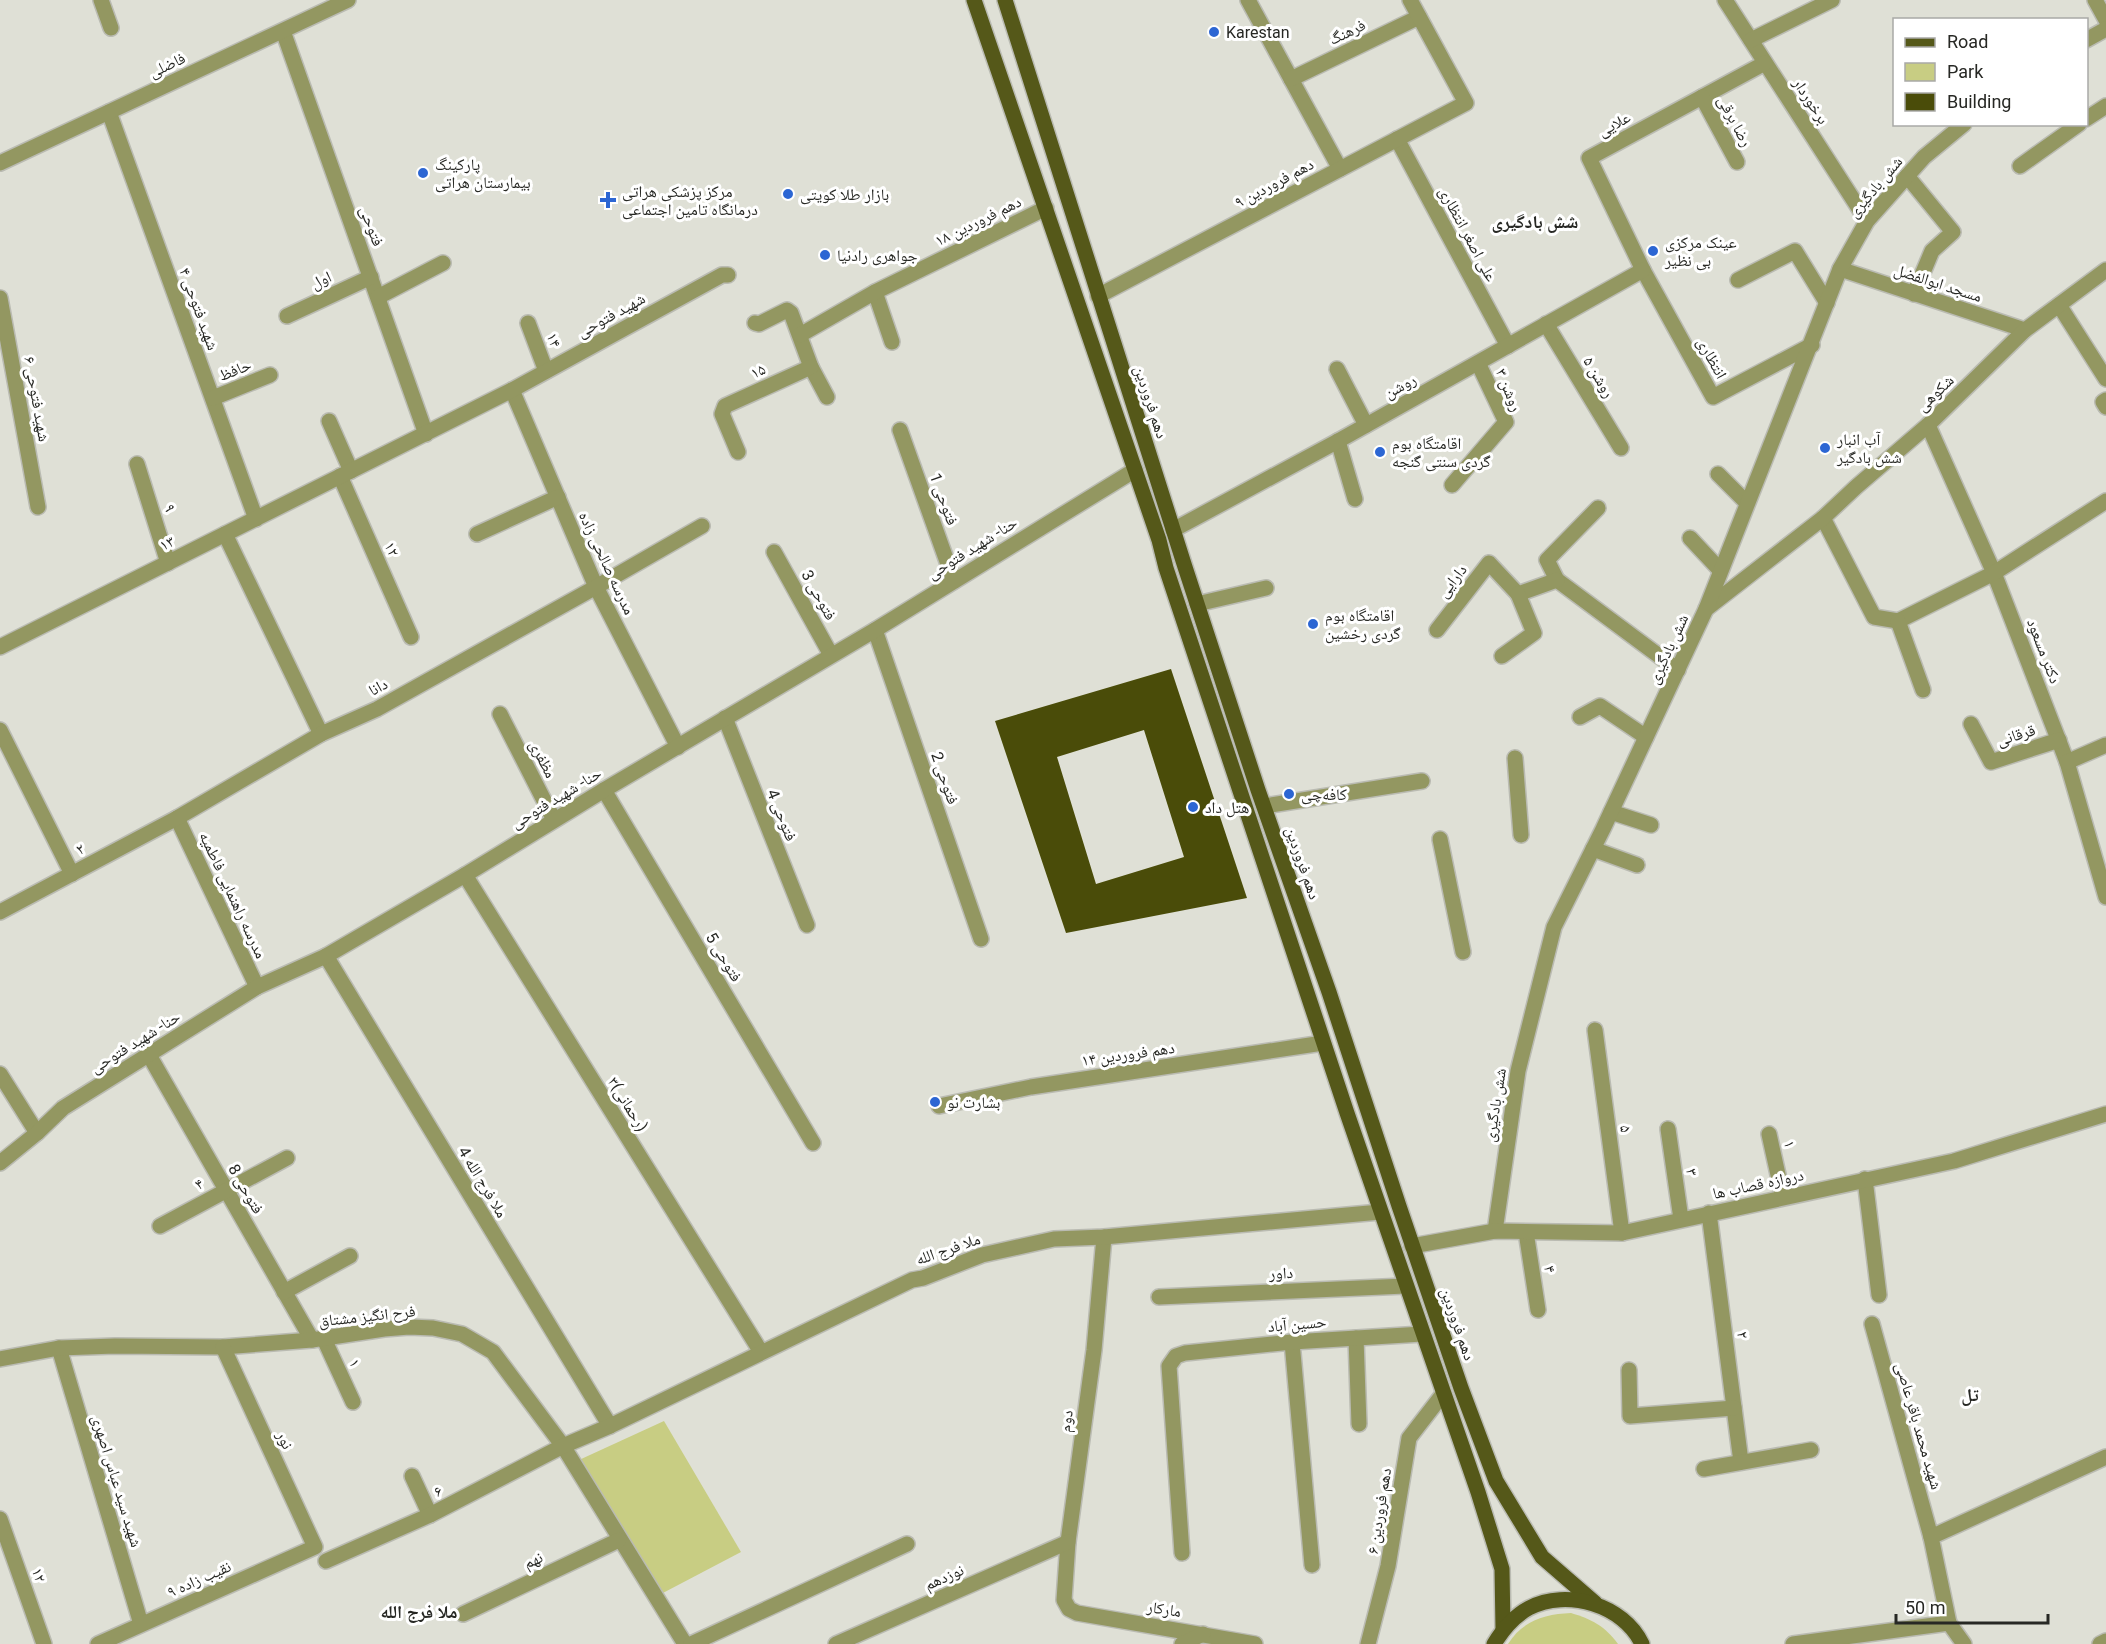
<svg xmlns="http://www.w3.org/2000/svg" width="2106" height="1644" font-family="Roboto,'Noto Naskh Arabic',sans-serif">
<rect width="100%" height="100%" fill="#dfe0d6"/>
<g fill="#c8cd83">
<path d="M 664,1421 L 741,1552 L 661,1594 L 579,1460 Z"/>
<path d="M 1571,1613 C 1591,1619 1605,1626 1618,1644 L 1508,1644 C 1522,1621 1545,1614 1571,1613 Z"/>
</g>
<path fill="#4a4c09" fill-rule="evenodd" d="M 1171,669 L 1247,898 L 1066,933 L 995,721 ZM 1144,730 L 1184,857 L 1096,884 L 1057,757 Z"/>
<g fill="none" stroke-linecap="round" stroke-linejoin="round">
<defs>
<g id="minor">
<path d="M 101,0 L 111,28"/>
<path d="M 1248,0 L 1340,169"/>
<path d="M 1725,0 L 1867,221"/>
<path d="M 2095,0 L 2106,20"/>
<path d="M 283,31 L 426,434"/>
<path d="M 1751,40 L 1832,0"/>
<path d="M 2086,40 L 2106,29"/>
<path d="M 1765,63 L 1589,158 L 1643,270 L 1713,397 L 1812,345"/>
<path d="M 1291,79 L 1419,17"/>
<path d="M 1702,97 L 1737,162"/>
<path d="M 109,112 L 256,519"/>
<path d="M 2086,119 L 2106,106"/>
<path d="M 1397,139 L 1508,346"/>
<path d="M 0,163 L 348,0"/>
<path d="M 2020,166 L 2079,124"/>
<path d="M 1907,176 L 1953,232 L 1932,251 L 1914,294"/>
<path d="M 1840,269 L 2025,330"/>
<path d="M 1738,280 L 1795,251 L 1827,303"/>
<path d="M 875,292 L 892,342"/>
<path d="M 1098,296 L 1466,103 L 1410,0"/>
<path d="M 378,297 L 443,263"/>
<path d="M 0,298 L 38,507"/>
<path d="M 2059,305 L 2106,379"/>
<path d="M 287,316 L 371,277"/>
<path d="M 528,323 L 546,371"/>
<path d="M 755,323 L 759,324 L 787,310 L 791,313 L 811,367 L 827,397"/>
<path d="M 1546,324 L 1621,448"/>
<path d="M 800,335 L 875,292 L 1046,208"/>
<path d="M 1337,369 L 1366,425"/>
<path d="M 512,390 L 596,587 L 678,747"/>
<path d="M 213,398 L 270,375"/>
<path d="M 2106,400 L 2103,402 L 2106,407"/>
<path d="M 329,421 L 351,471"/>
<path d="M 1928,425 L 1994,573 L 2067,762 L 2106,897"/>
<path d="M 900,430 L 954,581"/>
<path d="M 1338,441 L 1355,499"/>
<path d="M 738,452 L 722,414 L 725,406 L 811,367"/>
<path d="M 137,464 L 168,563"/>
<path d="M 1718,474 L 1747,503"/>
<path d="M 340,476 L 411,637"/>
<path d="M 1452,485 L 1506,422 L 1478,363"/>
<path d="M 1598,508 L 1547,560 L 1557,580 L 1678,670"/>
<path d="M 1823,518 L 1874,617 L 1898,621 L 1994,573 L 2106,501"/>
<path d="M 1173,530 L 1338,441 L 1643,270"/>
<path d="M 225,534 L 321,734"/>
<path d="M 477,534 L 558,497"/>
<path d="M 1690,538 L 1720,570"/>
<path d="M 774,552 L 831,655"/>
<path d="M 1197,604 L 1266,588"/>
<path d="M 1706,609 L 1823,518 L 1856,487 L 1928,425 L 2025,330 L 2106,270"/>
<path d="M 1898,621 L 1923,690"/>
<path d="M 875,630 L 981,939"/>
<path d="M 1437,630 L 1489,563 L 1518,594 L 1557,580"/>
<path d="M 0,647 L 512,390 L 722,275 L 728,275"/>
<path d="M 1502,656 L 1534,633 L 1518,594"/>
<path d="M 500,714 L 554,820"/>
<path d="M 1580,717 L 1600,706 L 1646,737"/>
<path d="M 725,718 L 807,925"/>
<path d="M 1971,724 L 1991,762 L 2059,740"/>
<path d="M 0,730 L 72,874"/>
<path d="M 1515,758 L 1521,835"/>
<path d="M 2067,762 L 2106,745"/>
<path d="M 604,790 L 813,1143"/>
<path d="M 1264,806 L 1422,781"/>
<path d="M 1611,812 L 1651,825"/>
<path d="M 177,818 L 257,987"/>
<path d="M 1440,839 L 1463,952"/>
<path d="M 1593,849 L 1637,865"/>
<path d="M 465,875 L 761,1352"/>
<path d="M 0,912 L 177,818 L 321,734 L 377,709 L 596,587 L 702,526"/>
<path d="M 326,956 L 610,1426"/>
<path d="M 1595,1030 L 1622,1233"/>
<path d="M 149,1055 L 312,1340"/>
<path d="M 0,1074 L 37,1133"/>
<path d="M 939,1106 L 1031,1087 L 1323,1043"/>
<path d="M 1668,1129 L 1681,1219"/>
<path d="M 1769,1134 L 1783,1197"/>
<path d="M 0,1163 L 37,1133 L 63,1108 L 257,987 L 326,956 L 465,875 L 604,790 L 875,630 L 1135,470"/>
<path d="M 1865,1179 L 1879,1295"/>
<path d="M 1709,1213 L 1741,1462"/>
<path d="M 160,1226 L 287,1158"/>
<path d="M 1495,1231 L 1518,1071 L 1554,927 L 1603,829 L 1706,609 L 1840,269 L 1867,221 L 1924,157 L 1964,124"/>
<path d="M 1526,1232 L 1538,1310"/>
<path d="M 1104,1237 L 1094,1350 L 1068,1542 L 1064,1600 L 1069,1609 L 1077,1613 L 1255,1644"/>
<path d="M 1412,1246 L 1495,1231 L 1622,1233 L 1954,1161 L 2106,1114"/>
<path d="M 284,1292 L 350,1256"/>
<path d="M 1159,1297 L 1405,1286"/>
<path d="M 1872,1324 L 1931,1537"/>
<path d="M 1356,1338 L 1359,1424"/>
<path d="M 324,1339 L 353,1402"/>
<path d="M 1292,1342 L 1312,1565"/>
<path d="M 59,1348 L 141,1624"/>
<path d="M 0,1359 L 59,1348 L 115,1346 L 223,1347 L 312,1340 L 384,1329 L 409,1327 L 433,1328 L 462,1334 L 493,1352 L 563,1446 L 685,1644"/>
<path d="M 1629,1370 L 1630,1416 L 1734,1408"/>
<path d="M 1704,1469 L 1811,1450"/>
<path d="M 412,1476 L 430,1515"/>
<path d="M 0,1519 L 44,1644"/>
<path d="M 1182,1553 L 1169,1366 L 1176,1356 L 1185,1353 L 1292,1342 L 1422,1334"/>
<path d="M 326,1561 L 430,1515 L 563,1446 L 610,1426 L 912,1280 L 923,1278 L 982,1255 L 1054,1239 L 1104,1237 L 1380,1212"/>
<path d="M 463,1614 L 619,1540"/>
<path d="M 98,1644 L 315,1547 L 223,1347"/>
<path d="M 691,1644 L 907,1544"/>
<path d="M 836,1644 L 1068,1542"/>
<path d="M 1182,1644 L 1203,1634"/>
<path d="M 1368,1644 L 1388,1566 L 1409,1438 L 1443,1394"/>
<path d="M 1793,1644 L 1949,1623"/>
<path d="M 1964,1644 L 1949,1623 L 1931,1537 L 2106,1457"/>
<path d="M 2100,1644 L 2106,1641"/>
</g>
<g id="major">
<path d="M 974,0 L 1159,540 L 1166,568 L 1347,1113 L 1478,1492 L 1502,1569 L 1503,1628"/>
<path d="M 1005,0 L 1185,567 L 1258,790 L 1329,992 L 1399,1206 L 1461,1388 L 1496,1481 L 1542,1557 L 1595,1603"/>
<path d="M 1494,1644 C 1503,1629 1514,1616 1529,1608 C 1567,1588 1624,1605 1642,1644"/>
</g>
</defs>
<use href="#minor" stroke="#babbb2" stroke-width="18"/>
<use href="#major" stroke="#babbb2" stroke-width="18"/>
<use href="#minor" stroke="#939761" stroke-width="15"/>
<use href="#major" stroke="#555819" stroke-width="15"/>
</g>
<g fill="#2c66d3" stroke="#fff" stroke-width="2">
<circle cx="1214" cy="32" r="6"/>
<circle cx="423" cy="173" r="6"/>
<circle cx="788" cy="194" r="6"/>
<path d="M605 191h6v6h6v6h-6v6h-6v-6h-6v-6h6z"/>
<circle cx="1653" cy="251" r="6"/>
<circle cx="825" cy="255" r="6"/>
<circle cx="1825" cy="448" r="6"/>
<circle cx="1380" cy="452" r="6"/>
<circle cx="1313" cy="624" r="6"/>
<circle cx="1289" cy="794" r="6"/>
<circle cx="1193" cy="807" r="6"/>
<circle cx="935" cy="1102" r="6"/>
</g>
<g text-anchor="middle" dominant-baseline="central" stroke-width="6" stroke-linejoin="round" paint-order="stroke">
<g font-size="16" fill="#272824" stroke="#fff" text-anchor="start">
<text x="1226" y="32">Karestan</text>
<text x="435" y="164">پارکینگ<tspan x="435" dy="18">بیمارستان هراتی</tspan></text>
<text x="622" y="191">مرکز پزشکی هراتی<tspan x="622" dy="18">درمانگاه تامین اجتماعی</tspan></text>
<text x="800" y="194">بازار طلا کویتی</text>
<text x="1665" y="242">عینک مرکزی<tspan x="1665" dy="18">بی نظیر</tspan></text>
<text x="837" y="255">جواهری رادنیا</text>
<text x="1837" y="439">آب انبار<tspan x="1837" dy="18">شش بادگیر</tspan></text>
<text x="1392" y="443">اقامتگاه بوم<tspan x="1392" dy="18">گردی سنتی گنجه</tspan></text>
<text x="1325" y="615">اقامتگاه بوم<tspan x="1325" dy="18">گردی رخشین</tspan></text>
<text x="1301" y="794">کافه‌چی</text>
<text x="1205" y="807">هتل داد</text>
<text x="947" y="1102">بشارت نو</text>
</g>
<g font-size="16" fill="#272824" stroke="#fff">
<text transform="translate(1347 32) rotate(-26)">فرهنگ</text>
<text transform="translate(167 65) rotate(-25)">فاضلی</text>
<text transform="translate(1811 101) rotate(57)">برخوردار</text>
<text transform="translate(1735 121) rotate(62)">رضا برقی</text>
<text transform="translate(1614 124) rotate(-28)">علایی</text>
<text transform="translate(1274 183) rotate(-28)">دهم فروردین ۹</text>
<text transform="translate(1875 187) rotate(-50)">شش بادگیری</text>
<text transform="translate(978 221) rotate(-26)">دهم فروردین ۱۸</text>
<text transform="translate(372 226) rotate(70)">فتوحی</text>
<text transform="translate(1468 234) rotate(62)">علی اصغر انتظاری</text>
<text transform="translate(321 280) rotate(-25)">اول</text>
<text transform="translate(1938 283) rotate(18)">مسجد ابوالفضل</text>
<text transform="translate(199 309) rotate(70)">شهید فتوحی ۴</text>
<text transform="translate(611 315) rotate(-29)">شهید فتوحی</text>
<text transform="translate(554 340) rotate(69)">۱۴</text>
<text transform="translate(1712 358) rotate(61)">انتظاری</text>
<text transform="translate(235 370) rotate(-22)">حافظ</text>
<text transform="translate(758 371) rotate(-25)">۱۵</text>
<text transform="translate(1599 377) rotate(59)">روشن ۵</text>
<text transform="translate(1400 386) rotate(-29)">روشن</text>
<text transform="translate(1509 390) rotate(68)">روشن ۳</text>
<text transform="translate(1935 393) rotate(-44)">شکوهی</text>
<text transform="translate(37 399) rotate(80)">شهید فتوحی ۶</text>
<text transform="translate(1151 402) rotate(72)">دهم فروردین</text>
<text transform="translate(944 499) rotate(70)">فتوحی 1</text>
<text transform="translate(170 508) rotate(72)">۹</text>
<text transform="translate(167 543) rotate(-27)">۱۳</text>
<text transform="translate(972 548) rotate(-32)">حنا- شهید فتوحی</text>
<text transform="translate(392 549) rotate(66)">۱۲</text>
<text transform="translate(607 563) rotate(65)">مدرسه صالحی زاده</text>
<text transform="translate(1452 581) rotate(-52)">دارایی</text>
<text transform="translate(819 595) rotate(61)">فتوحی 3</text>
<text transform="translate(1668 649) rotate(-65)">شش بادگیری</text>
<text transform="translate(2044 651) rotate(69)">دکتر مسعود</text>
<text transform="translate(378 687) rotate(-28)">دانا</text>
<text transform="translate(2016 735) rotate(-17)">قرقانی</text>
<text transform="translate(543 759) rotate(63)">مظفری</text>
<text transform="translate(945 778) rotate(71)">فتوحی 2</text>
<text transform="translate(556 798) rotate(-31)">حنا- شهید فتوحی</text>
<text transform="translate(782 815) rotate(68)">فتوحی 4</text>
<text transform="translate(80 849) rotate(-28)">۲</text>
<text transform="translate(1303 863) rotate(71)">دهم فروردین</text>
<text transform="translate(233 895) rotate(65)">مدرسه راهنمایی فاطمیه</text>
<text transform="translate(724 957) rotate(59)">فتوحی 5</text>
<text transform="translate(135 1042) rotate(-32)">حنا- شهید فتوحی</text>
<text transform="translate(1128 1054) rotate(-8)">دهم فروردین ۱۴</text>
<text transform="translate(628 1104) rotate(58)">۳(رحمانی)</text>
<text transform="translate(1495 1105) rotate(-81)">شش بادگیری</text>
<text transform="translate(1626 1129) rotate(83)">۵</text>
<text transform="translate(1790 1144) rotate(78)">۱</text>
<text transform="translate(1692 1172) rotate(82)">۳</text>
<text transform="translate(483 1182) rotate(59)">4 ملا فرج الله</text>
<text transform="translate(199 1184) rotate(-29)">۴</text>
<text transform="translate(1758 1184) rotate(-12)">دروازه قصاب ها</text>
<text transform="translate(246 1189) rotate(60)">فتوحی 8</text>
<text transform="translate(948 1249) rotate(-19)">ملا فرج الله</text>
<text transform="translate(1550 1269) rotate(82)">۴</text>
<text transform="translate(1281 1273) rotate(-3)">داور</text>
<text transform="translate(367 1316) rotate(-6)">فرح انگیز مشتاق</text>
<text transform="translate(1297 1324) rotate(-5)">حسین آباد</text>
<text transform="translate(1458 1324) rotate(71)">دهم فروردین</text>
<text transform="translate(1743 1335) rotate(83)">۲</text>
<text transform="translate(355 1363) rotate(65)">۱</text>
<text transform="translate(1066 1421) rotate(-82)">دوم</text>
<text transform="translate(1919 1426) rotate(74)">شهید محمد باقر عاصی</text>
<text transform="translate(285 1440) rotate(65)">نور</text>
<text transform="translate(117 1481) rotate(73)">شهید سید عباس اصهری</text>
<text transform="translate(438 1491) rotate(-27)">۶</text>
<text transform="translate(1379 1511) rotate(-81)">دهم فروردین ۶</text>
<text transform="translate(533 1560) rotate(-25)">نهم</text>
<text transform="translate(39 1575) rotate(71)">۱۲</text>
<text transform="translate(944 1577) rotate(-24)">نوزدهم</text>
<text transform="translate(199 1579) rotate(-24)">نقیب زاده ۹</text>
<text transform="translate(1164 1609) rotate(9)">مارکار</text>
</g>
<g font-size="18" font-weight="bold" fill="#272824" stroke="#fff">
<text x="1535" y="221">شش بادگیری</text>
<text x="1970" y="1394">تل</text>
<text x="419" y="1611">ملا فرج الله</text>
</g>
</g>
<rect x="1893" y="18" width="195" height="108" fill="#ffffff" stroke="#a9a9a7" stroke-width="1.5"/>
<rect x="1905" y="38" width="30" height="9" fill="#555819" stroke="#a9a9a7" stroke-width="1.5"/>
<text x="1947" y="48" font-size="18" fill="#272824">Road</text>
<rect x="1905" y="63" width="30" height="18" fill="#c8cd83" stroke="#a9a9a7" stroke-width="1.5"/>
<text x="1947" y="78" font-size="18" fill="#272824">Park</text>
<rect x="1905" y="93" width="30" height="18" fill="#4a4c09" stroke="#a9a9a7" stroke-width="1.5"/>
<text x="1947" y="108" font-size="18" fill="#272824">Building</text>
<path d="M1896 1614v9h152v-9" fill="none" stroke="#272824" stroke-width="3"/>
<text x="1905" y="1614" font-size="18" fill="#272824" stroke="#ffffff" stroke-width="4.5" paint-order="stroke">50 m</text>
</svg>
